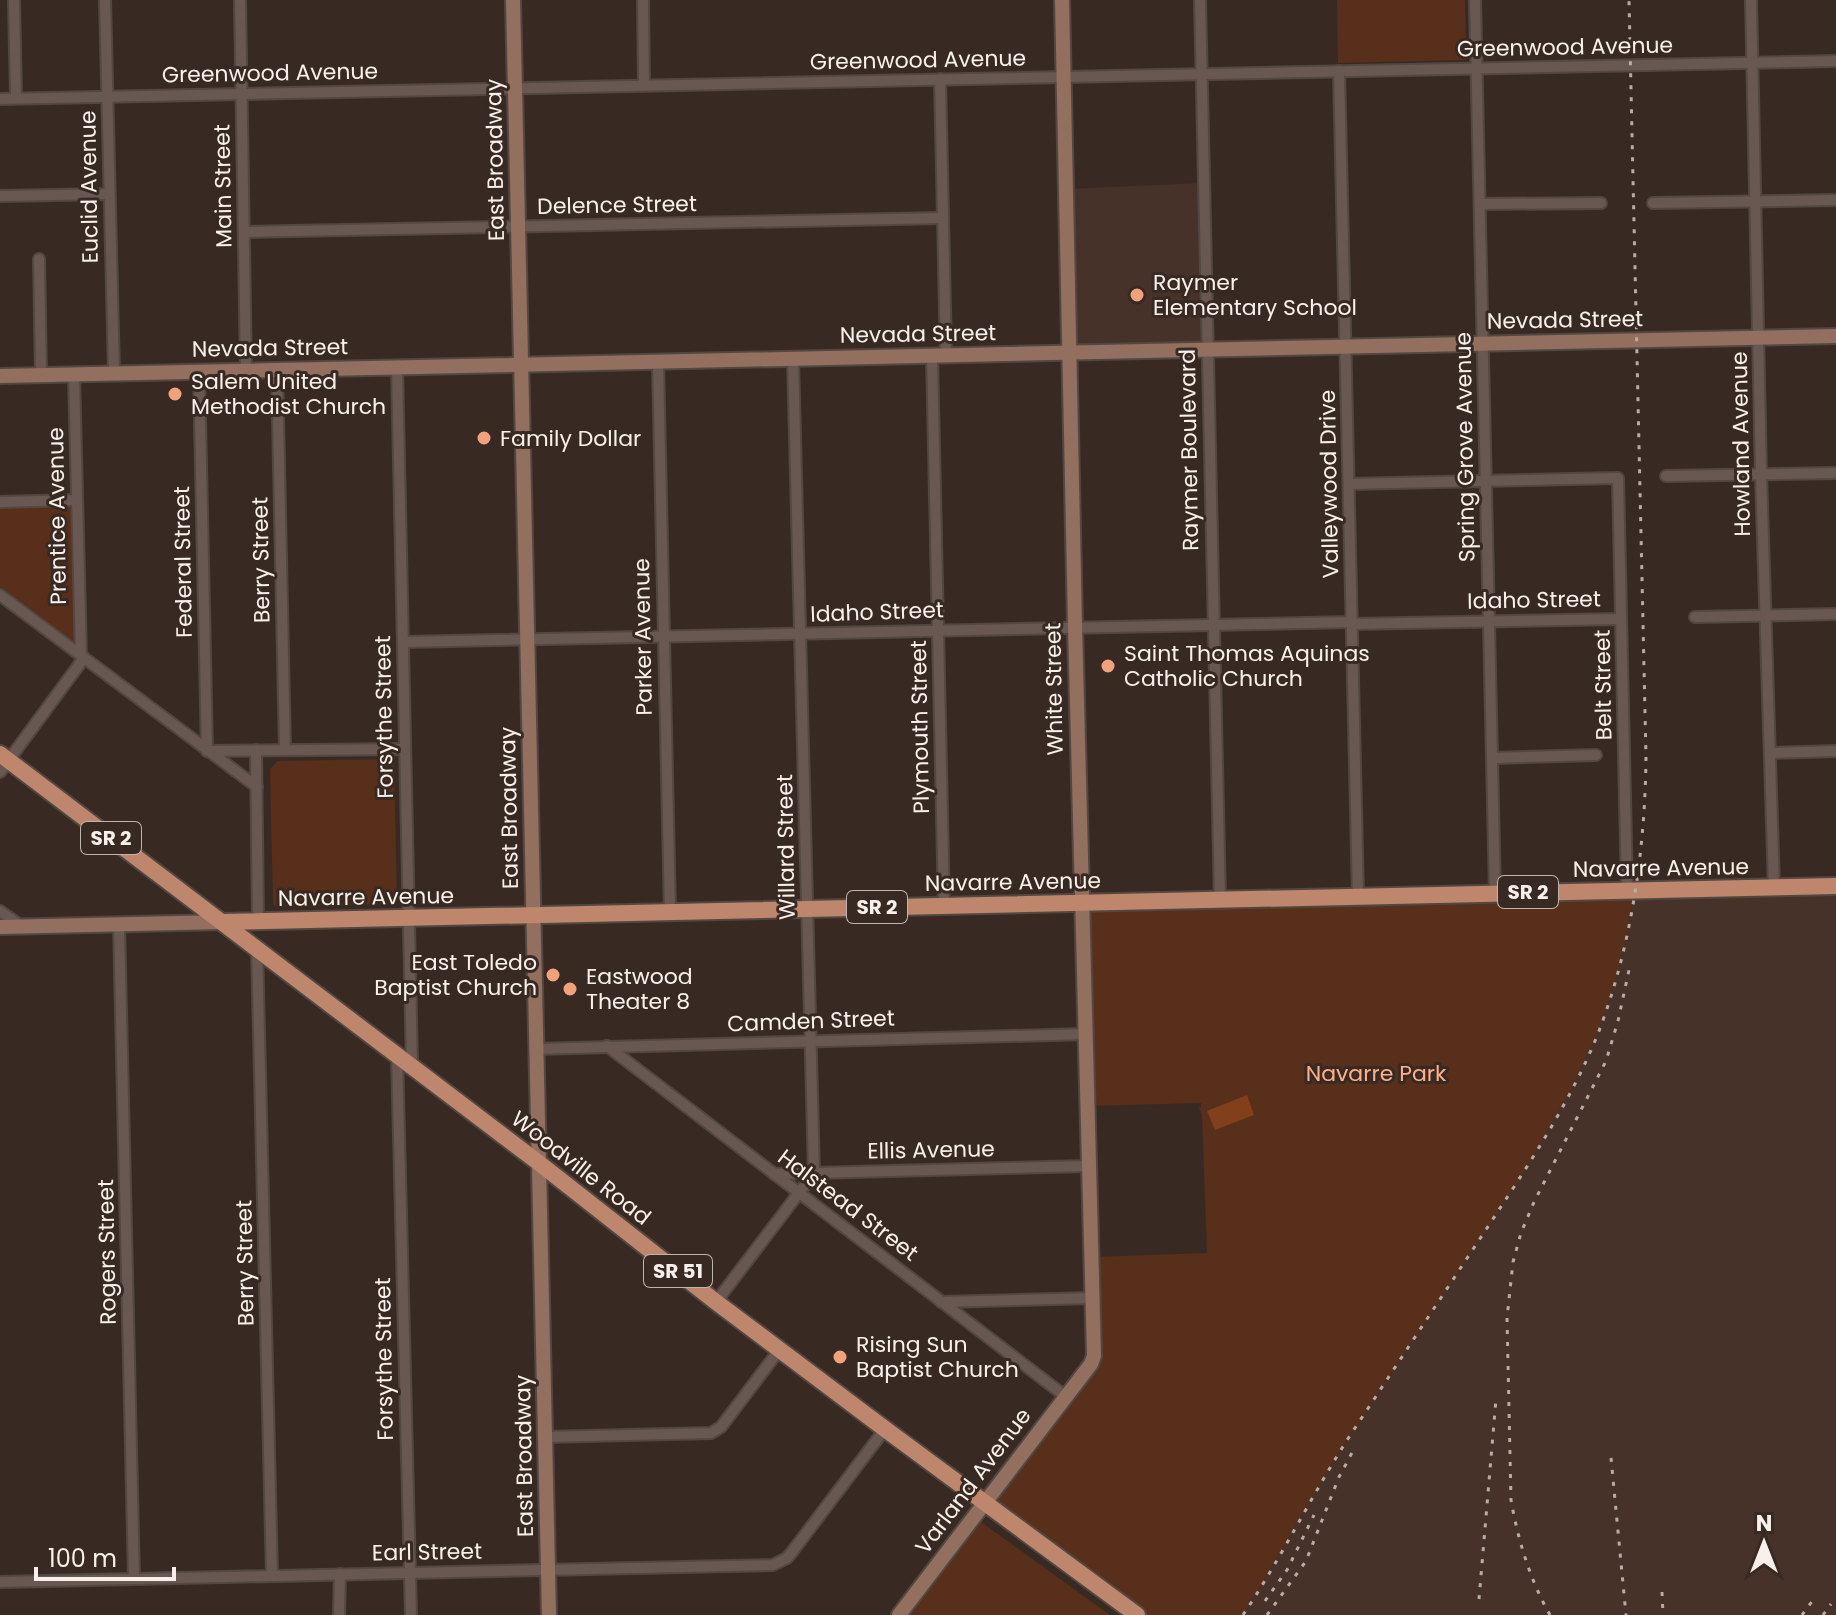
<svg xmlns="http://www.w3.org/2000/svg" width="1836" height="1615" font-family="Poppins,sans-serif">
<rect width="100%" height="100%" fill="#382a23"/>
<g fill="#463229">
<path d="M 1203,183 L 1207,350 L 1069,353 L 1066,189 Z"/>
<path d="M 1836,886 L 1836,1615 L 1243,1615 L 1340,1451 L 1466,1260 L 1573,1086 L 1610,1000 L 1622,956 L 1635,890 Z"/>
</g>
<g fill="#582f1a">
<path d="M 1337,0 L 1465,0 L 1466,60 L 1338,63 Z"/>
<path d="M 71,505 L 75,643 L 0,587 L 0,507 Z"/>
<path d="M 394,759 L 397,904 L 276,907 L 273,903 L 270,769 L 278,761 Z"/>
<path d="M 1635,890 L 1622,956 L 1610,1000 L 1598,1032 L 1573,1086 L 1519,1180 L 1340,1451 L 1243,1615 L 1136,1615 L 985,1503 L 1091,1364 L 1092,1257 L 1207,1253 L 1202,1115 L 1199,1108 L 1201,1107 L 1201,1103 L 1087,1106 L 1082,902 Z"/>
<path d="M 981,1522 L 1110,1615 L 910,1615 Z"/>
</g>
<path fill="#823f1c" d="M 1247,1095 L 1254,1115 L 1215,1130 L 1207,1111 Z"/>
<g fill="none" stroke-linecap="round" stroke-linejoin="round">
<defs>
<g id="street">
<path d="M 14,0 L 16,98"/>
<path d="M 105,0 L 114,373"/>
<path d="M 240,0 L 246,371"/>
<path d="M 643,0 L 644,85"/>
<path d="M 1200,0 L 1220,899"/>
<path d="M 1475,0 L 1495,893"/>
<path d="M 1751,0 L 1761,474 L 1774,887"/>
<path d="M 1339,71 L 1358,896"/>
<path d="M 940,79 L 946,355"/>
<path d="M 0,99 L 1836,61"/>
<path d="M 1,196 L 109,194"/>
<path d="M 1653,203 L 1836,200"/>
<path d="M 1480,204 L 1601,203"/>
<path d="M 244,232 L 943,218"/>
<path d="M 39,259 L 41,375"/>
<path d="M 932,356 L 944,906"/>
<path d="M 658,362 L 670,912"/>
<path d="M 397,367 L 412,1066"/>
<path d="M 277,370 L 285,750"/>
<path d="M 199,371 L 207,751"/>
<path d="M 74,374 L 81,656"/>
<path d="M 1666,476 L 1836,473"/>
<path d="M 1349,484 L 1618,478 L 1627,890"/>
<path d="M 0,502 L 77,500"/>
<path d="M 0,595 L 257,787"/>
<path d="M 1695,617 L 1836,614"/>
<path d="M 1352,624 L 1621,619"/>
<path d="M 403,642 L 1352,622"/>
<path d="M 256,750 L 258,921"/>
<path d="M 207,751 L 405,749"/>
<path d="M 1770,753 L 1836,751"/>
<path d="M 1492,758 L 1596,755"/>
<path d="M 0,772 L 84,658"/>
<path d="M 0,911 L 21,926"/>
<path d="M 119,925 L 134,1579"/>
<path d="M 257,948 L 272,1576"/>
<path d="M 607,1046 L 1065,1396"/>
<path d="M 537,1049 L 1086,1034"/>
<path d="M 397,1055 L 411,1615"/>
<path d="M 774,1174 L 1089,1166"/>
<path d="M 716,1302 L 814,1173 L 793,359"/>
<path d="M 941,1302 L 1093,1298"/>
<path d="M 545,1437 L 711,1433 L 721,1427 L 780,1349"/>
<path d="M 0,1582 L 773,1565 L 787,1558 L 792,1552 L 885,1429"/>
<path d="M 339,1615 L 340,1574"/>
</g>
<g id="secondary">
<path d="M 513,0 L 549,1615"/>
<path d="M 0,376 L 1836,336"/>
<path d="M 0,927 L 223,922"/>
<path d="M 899,1615 L 1091,1364 L 1094,1356 L 1075,626 L 1062,0"/>
</g>
<g id="primary">
<path d="M 0,754 L 539,1163 L 716,1302 L 885,1429 L 1137,1615"/>
<path d="M 223,922 L 1836,886"/>
</g>
</defs>
<use href="#street" stroke="#534742" stroke-width="14"/>
<use href="#secondary" stroke="#534742" stroke-width="18"/>
<use href="#primary" stroke="#534742" stroke-width="20"/>
<use href="#street" stroke="#685851" stroke-width="10"/>
<use href="#secondary" stroke="#936f5f" stroke-width="14"/>
<use href="#primary" stroke="#be876d" stroke-width="16"/>
<g stroke="#b7aca6" stroke-width="3" stroke-dasharray="4 8" stroke-linecap="butt">
<path d="M 1611,1458 L 1626,1615"/>
<path d="M 1662,1592 L 1663,1615"/>
<path d="M 1479,1599 L 1496,1399"/>
<path d="M 1265,1601 L 1287,1570 L 1314,1515"/>
<path d="M 1243,1615 C 1284,1554 1315,1488 1355,1428 C 1400,1360 1444,1293 1489,1225 C 1529,1164 1572,1100 1599,1031 C 1632,944 1645,849 1646,757 L 1629,0"/>
<path d="M 1267,1615 L 1306,1561 L 1339,1477 L 1354,1449"/>
<path d="M 1550,1615 C 1530,1580 1518,1540 1511,1500 L 1507,1318 L 1513,1262 L 1521,1233 L 1534,1202 L 1606,1061 L 1618,1021 L 1629,970"/>
<path d="M 1802,1615 L 1816,1596"/>
<path d="M 1823,1615 L 1831,1604"/>
</g>
</g>
<g fill="#f1a17c" stroke="#382a23" stroke-width="3">
<circle cx="1137" cy="295" r="8"/>
<circle cx="175" cy="394" r="8"/>
<circle cx="484" cy="438" r="8"/>
<circle cx="1108" cy="666" r="8"/>
<circle cx="553" cy="975" r="8"/>
<circle cx="570" cy="989" r="8"/>
<circle cx="840" cy="1357" r="8"/>
</g>
<g text-anchor="middle" dominant-baseline="central" stroke-width="6" stroke-linejoin="round" paint-order="stroke">
<g fill="#382a23" stroke="#bfb5af" stroke-width="2">
<rect x="81" y="822" width="60" height="32" rx="6"/>
<rect x="1498" y="876" width="60" height="32" rx="6"/>
<rect x="847" y="891" width="60" height="32" rx="6"/>
<rect x="644" y="1255" width="68" height="32" rx="6"/>
</g>
<g font-size="20" font-weight="bold" fill="#f9f0eb">
<text x="111" y="838">SR 2</text>
<text x="1528" y="892">SR 2</text>
<text x="877" y="907">SR 2</text>
<text x="678" y="1271">SR 51</text>
</g>
<g font-size="22" fill="#f9f0eb" stroke="#382a23">
<text transform="translate(1565 47) rotate(-1)">Greenwood Avenue</text>
<text transform="translate(918 60) rotate(-1)">Greenwood Avenue</text>
<text transform="translate(270 73) rotate(-1)">Greenwood Avenue</text>
<text transform="translate(495 160) rotate(-91)">East Broadway</text>
<text transform="translate(223 186) rotate(-91)">Main Street</text>
<text transform="translate(89 187) rotate(-91)">Euclid Avenue</text>
<text transform="translate(617 205) rotate(-1)">Delence Street</text>
<text transform="translate(1565 320) rotate(-1)">Nevada Street</text>
<text transform="translate(918 334) rotate(-1)">Nevada Street</text>
<text transform="translate(270 348) rotate(-1)">Nevada Street</text>
<text transform="translate(1741 444) rotate(-91)">Howland Avenue</text>
<text transform="translate(1465 447) rotate(-91)">Spring Grove Avenue</text>
<text transform="translate(1189 450) rotate(-91)">Raymer Boulevard</text>
<text transform="translate(1329 484) rotate(-91)">Valleywood Drive</text>
<text transform="translate(57 516) rotate(-91)">Prentice Avenue</text>
<text transform="translate(261 560) rotate(-91)">Berry Street</text>
<text transform="translate(183 562) rotate(-91)">Federal Street</text>
<text transform="translate(1534 600) rotate(-1)">Idaho Street</text>
<text transform="translate(877 612) rotate(-2)">Idaho Street</text>
<text transform="translate(643 637) rotate(-91)">Parker Avenue</text>
<text transform="translate(1603 685) rotate(-91)">Belt Street</text>
<text transform="translate(1054 689) rotate(-91)">White Street</text>
<text transform="translate(384 717) rotate(-91)">Forsythe Street</text>
<text transform="translate(920 727) rotate(-91)">Plymouth Street</text>
<text transform="translate(509 808) rotate(-91)">East Broadway</text>
<text transform="translate(786 847) rotate(-91)">Willard Street</text>
<text transform="translate(1661 868) rotate(-1)">Navarre Avenue</text>
<text transform="translate(1013 882) rotate(-1)">Navarre Avenue</text>
<text transform="translate(366 897) rotate(-1)">Navarre Avenue</text>
<text transform="translate(811 1021) rotate(-2)">Camden Street</text>
<text transform="translate(931 1150) rotate(-1)">Ellis Avenue</text>
<text transform="translate(581 1168) rotate(38)">Woodville Road</text>
<text transform="translate(848 1205) rotate(37)">Halstead Street</text>
<text transform="translate(107 1252) rotate(-91)">Rogers Street</text>
<text transform="translate(245 1263) rotate(-91)">Berry Street</text>
<text transform="translate(384 1359) rotate(-91)">Forsythe Street</text>
<text transform="translate(524 1456) rotate(-91)">East Broadway</text>
<text transform="translate(973 1481) rotate(-53)">Varland Avenue</text>
<text transform="translate(427 1552) rotate(-1)">Earl Street</text>
</g>
<g font-size="22" fill="#f9f0eb" stroke="#382a23" text-anchor="start">
<text x="1153" y="282">Raymer<tspan x="1153" dy="25">Elementary School</tspan></text>
<text x="191" y="381">Salem United<tspan x="191" dy="25">Methodist Church</tspan></text>
<text x="500" y="438">Family Dollar</text>
<text x="1124" y="653">Saint Thomas Aquinas<tspan x="1124" dy="25">Catholic Church</tspan></text>
<text x="537" y="962" text-anchor="end">East Toledo<tspan x="537" dy="25">Baptist Church</tspan></text>
<text x="586" y="976">Eastwood<tspan x="586" dy="25">Theater 8</tspan></text>
<text x="856" y="1344">Rising Sun<tspan x="856" dy="25">Baptist Church</tspan></text>
</g>
<g font-size="22" fill="#ffaf89" stroke="#382a23">
<text x="1376" y="1073">Navarre Park</text>
</g>
</g>
<g transform="translate(1764 1543)" stroke="#382a23" stroke-width="6" paint-order="stroke">
<path d="M0-6L14 30L0 20L-14 30Z" fill="#f9f0eb"/>
<text y="-12" font-size="22" font-weight="bold" text-anchor="middle" fill="#f9f0eb">N</text>
</g>
<path d="M36 1567v12h138v-12" fill="none" stroke="#f9f0eb" stroke-width="4"/>
<text x="48" y="1567" font-size="24" fill="#f9f0eb" stroke="#382a23" stroke-width="6" paint-order="stroke">100 m</text>
</svg>
